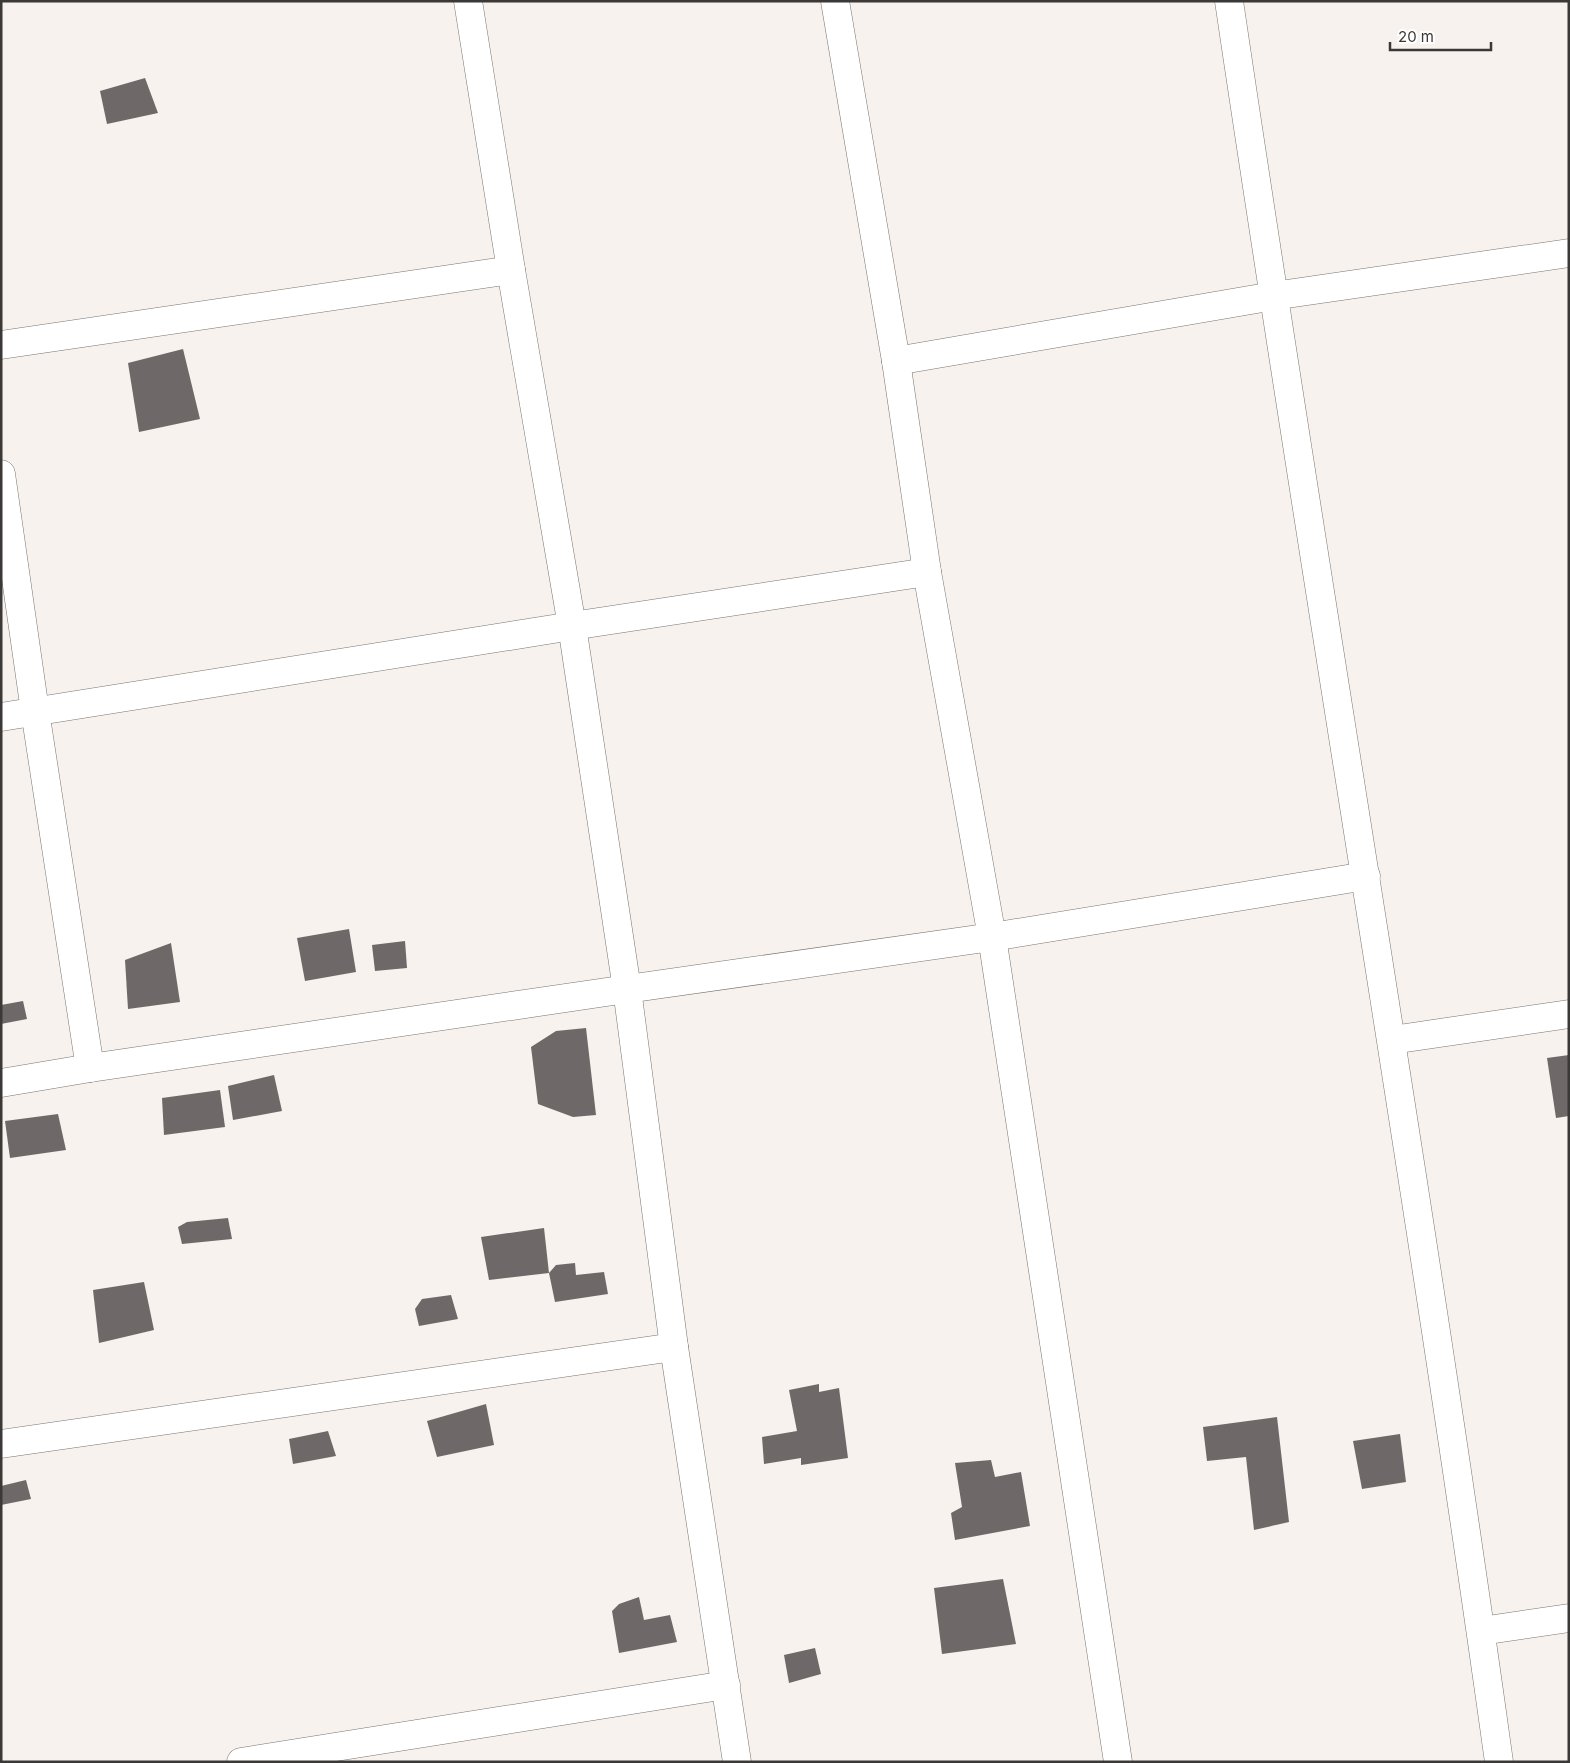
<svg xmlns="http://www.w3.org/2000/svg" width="1570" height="1763" font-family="Inter,sans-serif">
<rect width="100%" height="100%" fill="#f7f2ed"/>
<g fill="#6f6868">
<path d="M 145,78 L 158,113 L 107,124 L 100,91 Z"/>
<path d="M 183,349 L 200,419 L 139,432 L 128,363 Z"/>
<path d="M 349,929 L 356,972 L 305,981 L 297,938 Z"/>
<path d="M 405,941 L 407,968 L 375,971 L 372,945 Z"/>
<path d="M 171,943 L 180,1002 L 128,1009 L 125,960 Z"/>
<path d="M 23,1001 L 27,1019 L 1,1024 L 1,1005 Z"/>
<path d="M 586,1028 L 596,1115 L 573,1117 L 538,1104 L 531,1047 L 556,1031 Z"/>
<path d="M 1569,1055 L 1569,1116 L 1556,1118 L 1547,1058 Z"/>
<path d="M 274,1075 L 282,1111 L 233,1120 L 228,1086 Z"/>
<path d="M 220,1090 L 225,1127 L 164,1135 L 162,1098 Z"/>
<path d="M 58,1114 L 66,1150 L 10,1158 L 5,1121 Z"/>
<path d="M 228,1218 L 232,1239 L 182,1244 L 178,1227 L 187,1222 Z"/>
<path d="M 544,1228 L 549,1273 L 489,1280 L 481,1237 Z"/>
<path d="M 575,1263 L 576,1275 L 604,1272 L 608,1294 L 555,1302 L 549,1273 L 556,1265 Z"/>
<path d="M 144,1282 L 154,1330 L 99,1343 L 93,1290 Z"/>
<path d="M 451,1295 L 458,1319 L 419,1326 L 415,1309 L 422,1299 Z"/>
<path d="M 819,1384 L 819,1392 L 839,1388 L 848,1458 L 801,1465 L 801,1458 L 764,1464 L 762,1437 L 797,1431 L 789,1390 Z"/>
<path d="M 486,1404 L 494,1445 L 437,1457 L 427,1421 Z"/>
<path d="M 1277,1417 L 1289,1522 L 1254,1530 L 1246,1457 L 1207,1461 L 1203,1427 Z"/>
<path d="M 328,1431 L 336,1456 L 293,1464 L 289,1439 Z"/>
<path d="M 1400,1434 L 1406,1482 L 1362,1489 L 1353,1441 Z"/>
<path d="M 991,1460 L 995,1477 L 1021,1472 L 1030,1526 L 955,1540 L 951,1513 L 962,1507 L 955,1463 Z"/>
<path d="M 26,1480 L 31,1499 L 1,1505 L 1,1486 Z"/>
<path d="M 1003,1579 L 1016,1644 L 942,1654 L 934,1588 Z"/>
<path d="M 639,1597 L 644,1620 L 670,1615 L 677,1642 L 619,1653 L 612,1611 L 619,1604 Z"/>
<path d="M 815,1648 L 821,1674 L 789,1683 L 784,1655 Z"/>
</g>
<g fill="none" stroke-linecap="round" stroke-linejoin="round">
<defs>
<g id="street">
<path d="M 468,1 L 511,270 L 572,626 L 627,989 L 674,1347 L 737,1762"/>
<path d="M 835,1 L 896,361 L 927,572 L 992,937 L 1118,1762"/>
<path d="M 1229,1 C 1316,589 1417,1174 1499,1762"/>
<path d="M 1,345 L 511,270"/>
<path d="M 896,361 L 1273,296 L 1569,253"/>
<path d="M 1,474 L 35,711 L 90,1068"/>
<path d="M 1,717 L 572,626 L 927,572"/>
<path d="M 1392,1040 L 1569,1014"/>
<path d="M 1,1083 L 90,1068 L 627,989 L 992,937 L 1366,876"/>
<path d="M 1,1444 L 674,1347"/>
<path d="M 1481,1631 L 1569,1618"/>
<path d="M 241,1762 L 726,1685"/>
</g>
</defs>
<use href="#street" stroke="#797570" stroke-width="29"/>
<use href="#street" stroke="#fff" stroke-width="28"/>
</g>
<rect width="1570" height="1763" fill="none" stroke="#3b3937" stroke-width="5"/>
<path d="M1390 42v8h101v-8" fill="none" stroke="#3b3937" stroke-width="2.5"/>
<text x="1398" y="42" font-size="15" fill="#3b3937" stroke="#ffffff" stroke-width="4" paint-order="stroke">20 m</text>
</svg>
